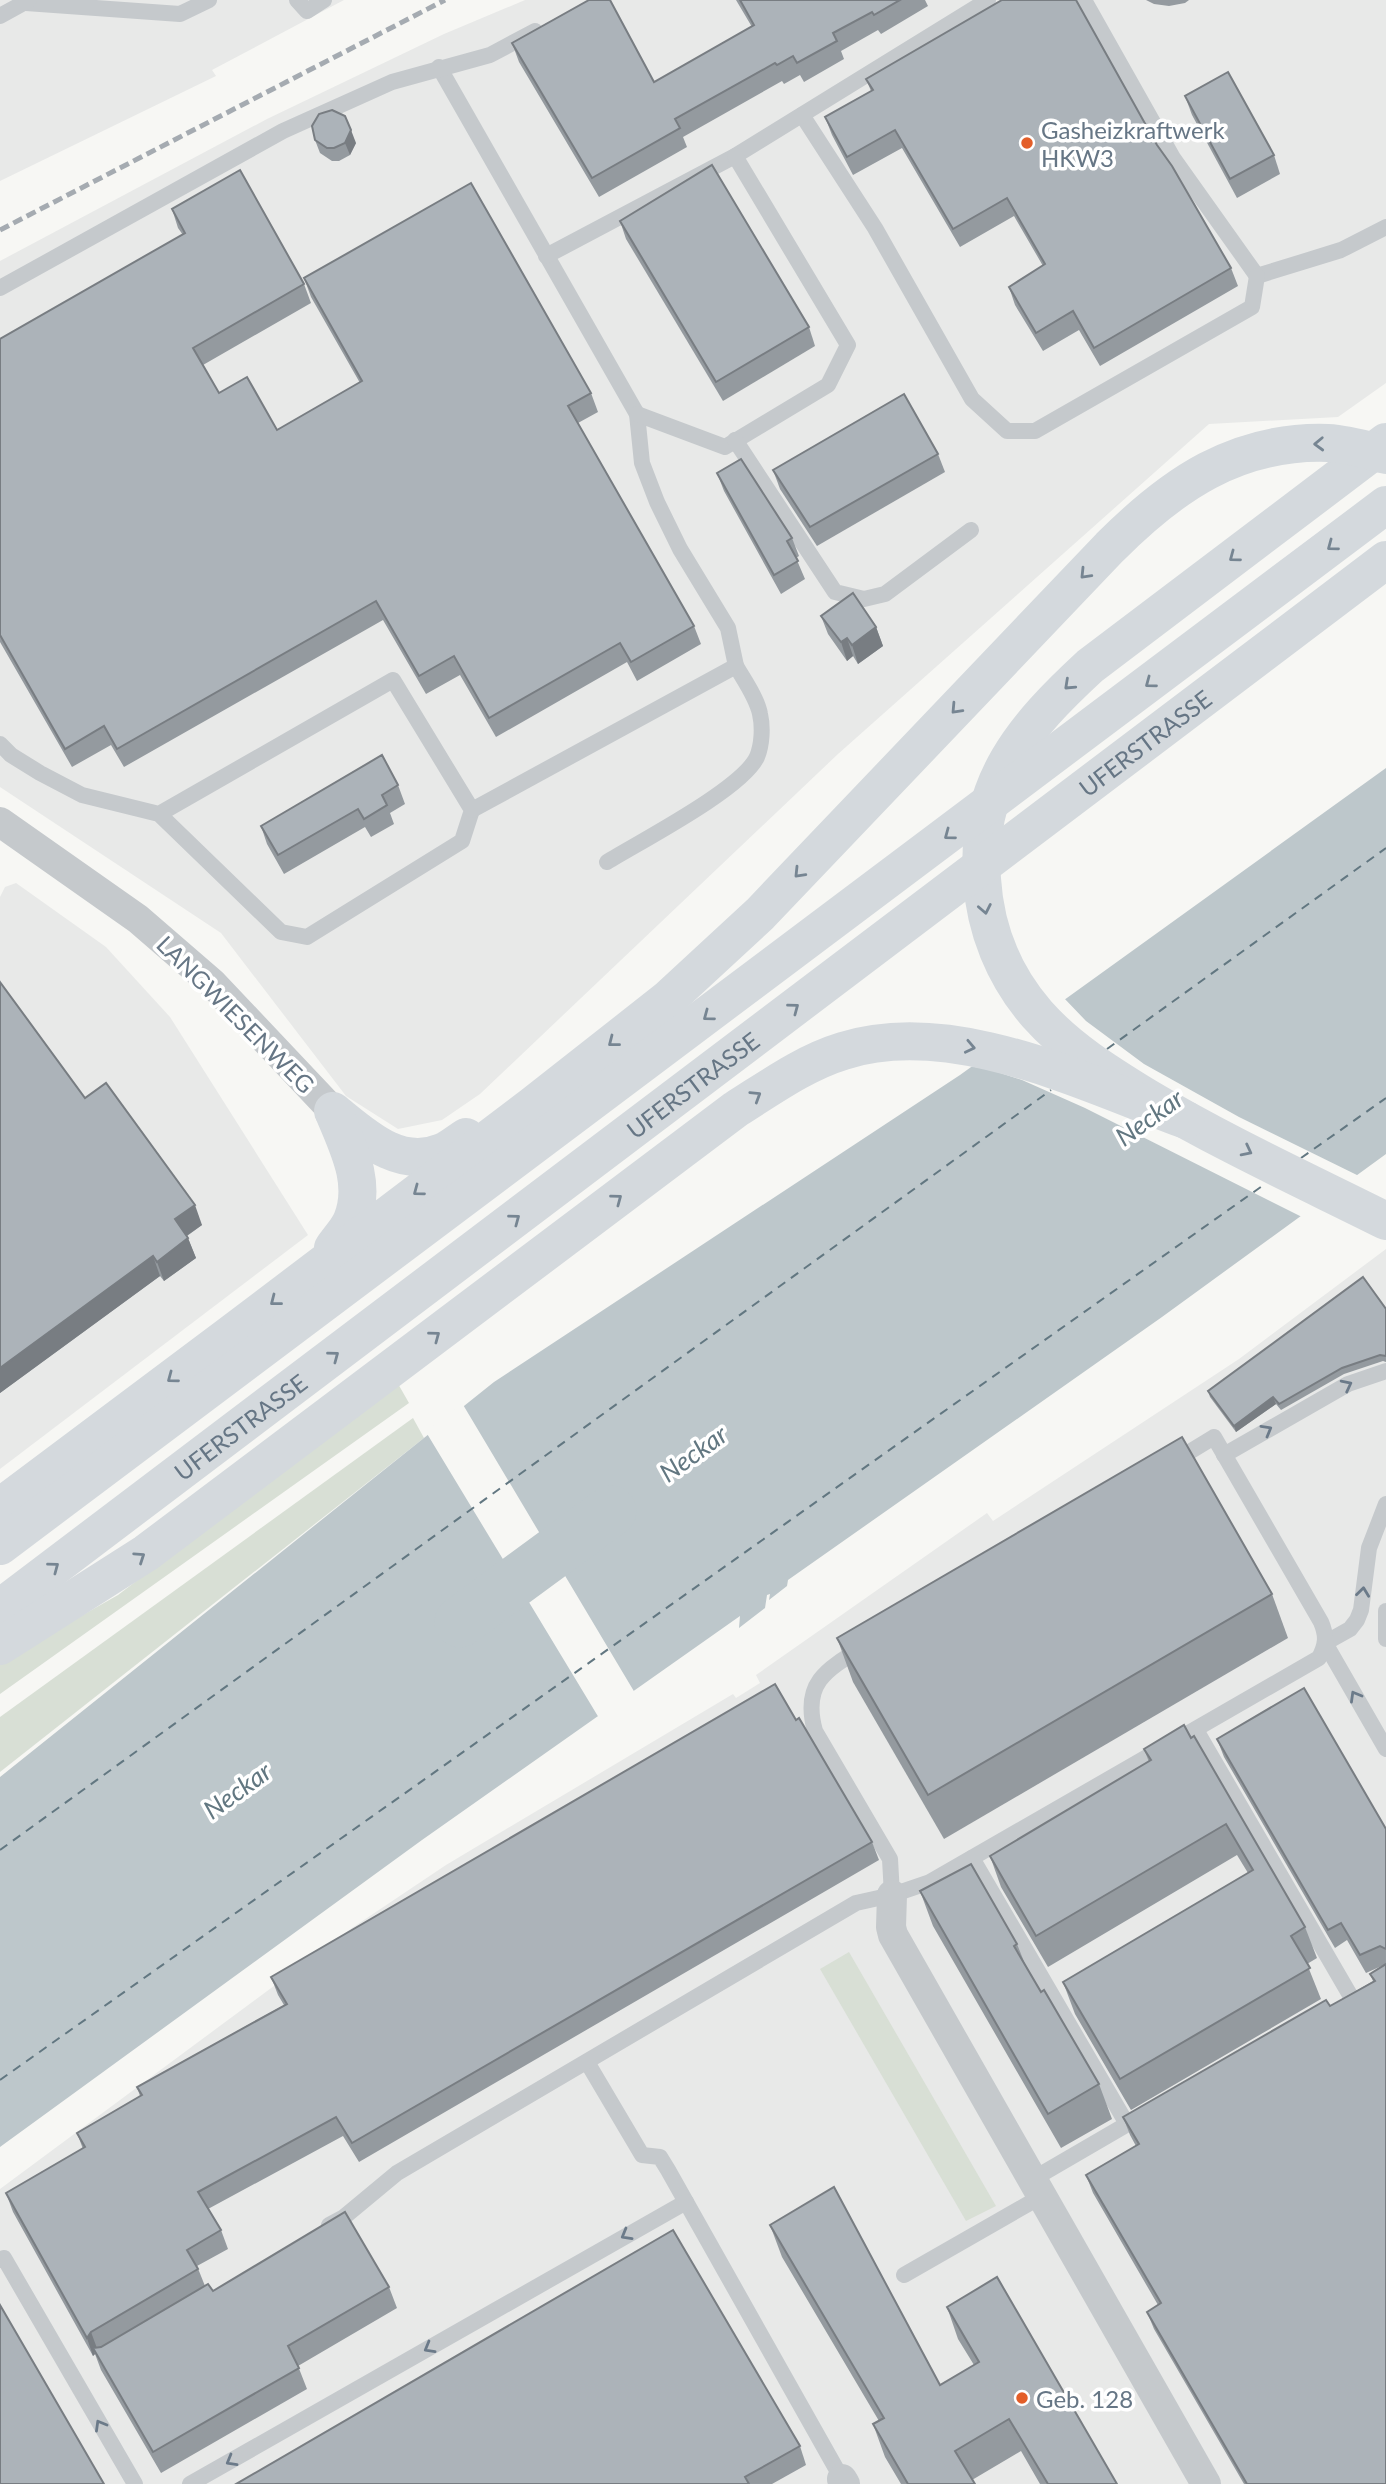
<svg xmlns="http://www.w3.org/2000/svg" width="1386" height="2484" font-family="Lato,sans-serif">
<rect width="100%" height="100%" fill="#f7f7f4"/>
<g fill="#e8e9e8">
<path d="M 0,0 L 344,0 L 212,70 L 216,76 L 0,181 Z"/>
<path d="M 525,0 L 1386,0 L 1386,383 L 1338,417 L 1209,424 L 838,754 L 480,1094 L 442,1120 L 398,1129 L 346,1096 L 221,933 L 0,787 L 0,261 L 267,119 L 444,34 Z"/>
<path d="M 16,883 L 106,947 L 170,1017 L 308,1235 L 0,1469 L 0,897 L 5,887 Z"/>
<path d="M 1386,1249 L 1386,2484 L 0,2484 L 0,2189 L 352,1928 L 446,1865 L 733,1694 L 736,1698 L 760,1683 L 756,1675 L 987,1513 L 993,1521 L 1239,1359 Z"/>
</g>
<g fill="#d8dfd5">
<path d="M 397,1382 L 409,1403 L 0,1694 L 0,1662 L 118,1595 Z"/>
<path d="M 413,1418 L 424,1438 L 0,1772 L 0,1717 Z"/>
<path d="M 849,1952 L 996,2206 L 966,2221 L 820,1969 Z"/>
</g>
<path fill="#bdc7cb" fill-rule="evenodd" d="M 1386,768 L 1386,1154 L 1162,1317 L 788,1580 L 787,1586 L 769,1600 L 770,1594 L 767,1595 L 765,1608 L 739,1628 L 740,1616 L 422,1840 L 0,2147 L 0,1777 L 494,1382 L 960,1075 ZM 547,1549 L 552,1550 L 560,1563 L 559,1569 L 529,1586 L 515,1584 L 518,1567 Z"/>
<g fill="#f7f7f4" fill-rule="evenodd">
<path d="M 1063,997 L 1086,1021 L 1144,1064 L 1239,1117 L 1361,1177 L 1304,1218 L 1085,1108 L 1022,1080 L 988,1069 L 968,1066 Z"/>
<path d="M 462,1403 L 635,1693 L 599,1718 L 426,1432 ZM 548,1553 L 556,1564 L 555,1567 L 528,1583 L 519,1581 L 521,1569 Z"/>
</g>
<g fill="none" stroke-linecap="round" stroke-linejoin="round">
<path stroke="#bdc7cb" stroke-width="51" d="M 460,1622 L 611,1511"/>
<g stroke="#627781" stroke-width="2" stroke-dasharray="9 7" stroke-linecap="butt">
<path d="M 1107,1049 L 1386,848"/>
<path d="M 1301,1158 L 1386,1098"/>
<path d="M 0,1850 L 1051,1090"/>
<path d="M 0,2080 L 1265,1184"/>
</g>
<g stroke="#c5c9cc" stroke-width="16">
<path d="M 297,0 L 307,11 L 324,0"/>
<path d="M 1084,0 L 1173,158 L 1257,276 L 1341,250 L 1386,227"/>
<path d="M 26,3 L 180,14 L 209,0"/>
<path d="M 0,16 L 29,0"/>
<path d="M 439,67 L 637,414 L 642,463 L 657,502 L 680,549 L 728,628 L 736,666"/>
<path d="M 802,115 L 875,228 L 972,399 L 1007,431 L 1035,431 L 1252,307 L 1257,276"/>
<path d="M 546,256 L 735,156 L 988,0"/>
<path d="M 0,288 L 283,131 L 392,82 L 490,55 L 535,31"/>
<path d="M 637,414 L 725,447 L 828,385 L 848,345 L 735,156"/>
<path d="M 735,440 L 835,592 L 864,599 L 885,594 L 971,530"/>
<path d="M 0,744 L 11,755 L 40,773 L 82,795 L 159,814 L 281,932 L 307,937 L 462,841 L 472,810 L 393,680 L 159,814"/>
<path d="M 472,810 L 736,666 C 744,680 757,698 760,714 C 763,727 762,745 757,757 C 742,789 641,841 607,862"/>
<path d="M 1224,1455 L 1348,1384 L 1386,1371"/>
<path d="M 1386,1611 L 1386,1639"/>
<path d="M 1325,1643 L 1350,1629 L 1357,1620 L 1361,1610 L 1369,1548 L 1386,1504"/>
<path d="M 1325,1643 L 1386,1749"/>
<path d="M 862,1648 C 825,1670 802,1684 815,1731 L 890,1859 L 892,1895"/>
<path d="M 1196,1730 L 1350,1995"/>
<path d="M 972,1858 L 1127,2124"/>
<path d="M 587,2062 L 642,2155 L 660,2157 L 668,2170 L 842,2479 L 836,2482"/>
<path d="M 1033,2179 L 1143,2115"/>
<path d="M 329,2225 L 344,2217 L 397,2173 L 856,1903 L 892,1895 L 930,1882 L 1319,1658 C 1326,1645 1327,1636 1321,1622 L 1214,1437 L 1173,1462"/>
<path d="M 0,2260 L 4,2258 L 135,2484"/>
<path d="M 904,2275 L 1042,2196"/>
<path d="M 190,2484 L 686,2202"/>
</g>
<g stroke="#c5c9cc" stroke-width="30">
<path d="M 0,822 L 138,919 L 212,983 L 333,1111"/>
<path d="M 892,1895 L 891,1927 L 893,1935 L 1206,2484"/>
<path d="M 842,2479 L 845,2484"/>
</g>
<g stroke="#d4d9dd" stroke-width="38">
<path d="M 1386,442 L 1090,666 C 1024,727 975,783 982,879 C 985,929 1004,976 1037,1014 C 1068,1049 1107,1073 1146,1097 C 1223,1143 1306,1181 1386,1221"/>
<path d="M 333,1111 C 364,1136 399,1170 442,1152 C 450,1149 458,1142 466,1137"/>
<path d="M 333,1248 C 339,1239 348,1230 352,1220 C 367,1183 348,1147 334,1113"/>
<path d="M 0,1507 L 227,1337 L 532,1106 L 668,999 L 760,914 L 1110,547 C 1172,485 1236,440 1328,443 C 1348,444 1367,450 1386,455"/>
<path d="M 0,1546 L 1386,505"/>
<path id="s1" d="M 0,1608 L 1386,560"/>
<path d="M 0,1646 L 146,1553 L 736,1109 C 771,1087 804,1063 843,1051 C 952,1016 1085,1083 1186,1120"/>
</g>
<path stroke="#a5abb1" stroke-width="5" stroke-dasharray="10 5" stroke-linecap="butt" d="M 0,230 L 445,0"/>
</g>
<g fill="#949a9f">
<path d="M 736,0 L 925,0 L 928,6 L 881,34 L 878,30 L 841,51 L 844,59 L 804,82 L 800,75 L 784,84 L 782,81 L 683,137 L 687,147 L 599,197 L 519,62 L 512,43 L 654,82 L 752,27 Z"/>
<path d="M 1146,0 L 1189,0 L 1185,3 L 1169,6 L 1154,4 Z"/>
<path d="M 866,79 L 1157,145 L 1231,268 L 1238,286 L 1100,366 L 1079,330 L 1043,351 L 1015,305 L 1009,287 L 1043,266 L 1014,216 L 960,247 L 902,148 L 853,175 L 832,135 L 825,117 L 871,91 Z"/>
<path d="M 1185,96 L 1274,155 L 1280,174 L 1237,198 L 1192,115 Z"/>
<path d="M 315,140 L 356,143 L 350,155 L 339,161 L 332,161 L 320,153 Z"/>
<path d="M 172,209 L 304,284 L 311,303 L 203,365 L 219,393 L 277,430 L 360,383 L 311,297 L 304,278 L 591,393 L 598,412 L 578,423 L 694,626 L 701,644 L 637,681 L 627,662 L 496,737 L 460,675 L 426,694 L 383,620 L 124,767 L 111,745 L 72,767 L 0,642 L 0,339 L 183,235 L 178,228 Z"/>
<path d="M 620,221 L 809,327 L 815,346 L 723,401 L 626,239 Z"/>
<path d="M 938,454 L 945,472 L 817,546 L 780,489 L 773,470 Z"/>
<path d="M 717,473 L 792,538 L 799,556 L 796,558 L 805,579 L 781,594 L 724,491 Z"/>
<path d="M 821,616 L 876,627 L 883,646 L 858,664 L 853,656 L 847,661 L 828,634 Z"/>
<path d="M 398,785 L 405,804 L 390,813 L 394,824 L 371,837 L 365,827 L 284,874 L 267,844 L 261,826 Z"/>
<path d="M 0,982 L 85,1098 L 202,1225 L 187,1236 L 196,1258 L 164,1281 L 160,1276 L 0,1393 Z"/>
<path d="M 1386,1309 L 1386,1362 L 1383,1361 L 1344,1374 L 1281,1410 L 1276,1404 L 1236,1432 L 1210,1397 L 1208,1391 Z"/>
<path d="M 1272,1594 L 1288,1638 L 944,1839 L 853,1682 L 837,1638 Z"/>
<path d="M 796,1720 L 872,1842 L 879,1860 L 359,2162 L 343,2136 L 208,2209 L 221,2230 L 228,2249 L 197,2266 L 205,2286 L 213,2291 L 389,2287 L 397,2308 L 298,2366 L 307,2389 L 161,2473 L 101,2370 L 95,2354 L 93,2356 L 13,2212 L 6,2193 L 83,2149 L 77,2133 L 140,2096 L 137,2087 L 284,2005 L 278,1995 L 271,1977 Z"/>
<path d="M 1184,1725 L 1305,1927 L 1317,1958 L 1307,1964 L 1321,1999 L 1131,2110 L 1075,2014 L 1063,1982 L 1248,1873 L 1237,1855 L 1048,1967 L 1001,1887 L 990,1856 L 1149,1762 L 1144,1749 Z"/>
<path d="M 1217,1739 L 1386,1829 L 1386,2484 L 1244,2484 L 1154,2329 L 1147,2312 L 1158,2305 L 1093,2193 L 1086,2175 L 1136,2146 L 1130,2135 L 1123,2117 L 1330,2006 L 1373,1981 L 1370,1974 L 1386,1964 L 1366,1973 L 1347,1940 L 1335,1948 L 1224,1757 Z"/>
<path d="M 920,1891 L 1017,1944 L 1025,1964 L 1041,1992 L 1099,2084 L 1112,2119 L 1061,2148 L 933,1926 Z"/>
<path d="M 770,2225 L 940,2385 L 974,2365 L 958,2339 L 947,2307 L 1117,2484 L 1040,2484 L 1021,2451 L 972,2480 L 975,2484 L 901,2484 L 885,2457 L 873,2424 L 879,2421 L 782,2257 Z"/>
<path d="M 800,2446 L 806,2465 L 772,2484 L 236,2484 Z"/>
</g>
<g fill="#787d82">
<path d="M 351,130 L 356,143 L 350,155 L 345,143 Z"/>
<path d="M 876,627 L 883,646 L 858,664 L 852,645 Z"/>
<path d="M 847,638 L 853,656 L 847,661 L 841,642 Z"/>
<path d="M 195,1205 L 202,1225 L 182,1239 L 175,1219 Z"/>
<path d="M 188,1238 L 196,1258 L 164,1281 L 157,1262 Z"/>
<path d="M 153,1256 L 160,1276 L 0,1393 L 0,1368 Z"/>
<path d="M 1273,1397 L 1276,1404 L 1236,1432 L 1234,1426 Z"/>
<path d="M 91,2332 L 98,2351 L 93,2348 L 95,2354 L 93,2356 L 87,2338 Z"/>
</g>
<g fill="#acb3b9" stroke="#787d82" stroke-width="2">
<path d="M 589,0 L 610,0 L 654,82 L 754,25 L 740,0 L 900,0 L 874,15 L 872,12 L 833,33 L 837,41 L 797,63 L 793,56 L 777,65 L 775,63 L 675,119 L 680,128 L 592,178 L 512,43 Z"/>
<path d="M 1002,0 L 1076,0 L 1157,145 L 1172,166 L 1231,268 L 1094,348 L 1073,311 L 1036,333 L 1009,287 L 1045,264 L 1007,198 L 953,229 L 895,130 L 847,157 L 825,117 L 873,90 L 866,79 Z"/>
<path d="M 1228,72 L 1274,155 L 1230,179 L 1185,96 Z"/>
<path d="M 332,110 L 345,116 L 351,130 L 345,143 L 334,148 L 327,148 L 315,140 L 312,126 L 319,114 Z"/>
<path d="M 712,165 L 809,327 L 716,382 L 620,221 Z"/>
<path d="M 240,170 L 304,284 L 193,348 L 219,393 L 247,377 L 277,430 L 362,381 L 304,278 L 471,183 L 591,393 L 568,406 L 694,626 L 631,662 L 620,643 L 489,718 L 454,656 L 419,676 L 376,601 L 117,749 L 104,726 L 65,749 L 0,635 L 0,339 L 185,233 L 172,209 Z"/>
<path d="M 904,394 L 938,454 L 810,527 L 773,470 Z"/>
<path d="M 741,459 L 792,538 L 787,541 L 798,561 L 774,575 L 717,473 Z"/>
<path d="M 853,593 L 876,627 L 852,645 L 847,638 L 841,642 L 821,616 Z"/>
<path d="M 382,755 L 398,785 L 382,795 L 387,805 L 364,819 L 358,809 L 278,855 L 261,826 Z"/>
<path d="M 0,982 L 85,1098 L 106,1083 L 195,1205 L 175,1219 L 188,1238 L 157,1262 L 153,1256 L 0,1368 Z"/>
<path d="M 1363,1277 L 1386,1309 L 1386,1356 L 1380,1355 L 1342,1368 L 1279,1404 L 1273,1397 L 1234,1426 L 1208,1391 Z"/>
<path d="M 1182,1437 L 1272,1594 L 928,1795 L 837,1638 Z"/>
<path d="M 775,1684 L 796,1720 L 799,1718 L 872,1842 L 352,2143 L 336,2117 L 198,2192 L 221,2230 L 187,2250 L 198,2269 L 91,2332 L 87,2338 L 6,2193 L 85,2147 L 77,2133 L 142,2095 L 137,2087 L 287,2004 L 271,1977 Z"/>
<path d="M 1304,1688 L 1386,1829 L 1386,1949 L 1380,1946 L 1360,1955 L 1341,1923 L 1328,1930 L 1217,1739 Z"/>
<path d="M 1184,1725 L 1191,1738 L 1194,1736 L 1305,1927 L 1291,1936 L 1310,1968 L 1120,2079 L 1063,1982 L 1253,1870 L 1226,1824 L 1036,1936 L 990,1856 L 1151,1760 L 1144,1749 Z"/>
<path d="M 971,1864 L 1017,1944 L 1014,1946 L 1041,1992 L 1044,1990 L 1099,2084 L 1048,2114 L 920,1891 Z"/>
<path d="M 1386,1964 L 1386,2484 L 1247,2484 L 1147,2312 L 1161,2303 L 1086,2175 L 1139,2144 L 1123,2117 L 1326,2000 L 1330,2006 L 1375,1981 L 1370,1974 Z"/>
<path d="M 834,2187 L 940,2385 L 979,2362 L 947,2307 L 997,2277 L 1117,2484 L 1048,2484 L 1009,2419 L 955,2451 L 975,2484 L 908,2484 L 873,2424 L 884,2418 L 770,2225 Z"/>
<path d="M 345,2212 L 389,2287 L 288,2346 L 299,2368 L 153,2452 L 93,2348 L 101,2347 L 208,2284 L 213,2291 Z"/>
<path d="M 673,2230 L 800,2446 L 745,2477 L 749,2484 L 236,2484 Z"/>
<path d="M 0,2305 L 104,2484 L 0,2484 Z"/>
</g>
<defs><path id="oneway-chevron" d="M-2-3.5L2.5 0L-2 3.5" fill="none" stroke-width="1.6" stroke-linecap="round" stroke-linejoin="round" transform="scale(1.75)"/></defs>
<g stroke="#768592">
<use href="#oneway-chevron" transform="translate(1319 444) rotate(178)"/>
<use href="#oneway-chevron" transform="translate(1332 546) rotate(143)"/>
<use href="#oneway-chevron" transform="translate(1234 557) rotate(143)"/>
<use href="#oneway-chevron" transform="translate(1085 574) rotate(134)"/>
<use href="#oneway-chevron" transform="translate(1150 683) rotate(143)"/>
<use href="#oneway-chevron" transform="translate(1069 685) rotate(137)"/>
<use href="#oneway-chevron" transform="translate(956 709) rotate(133)"/>
<use href="#oneway-chevron" transform="translate(949 835) rotate(143)"/>
<use href="#oneway-chevron" transform="translate(799 873) rotate(134)"/>
<use href="#oneway-chevron" transform="translate(985 909) rotate(79)"/>
<use href="#oneway-chevron" transform="translate(794 1008) rotate(-37)"/>
<use href="#oneway-chevron" transform="translate(708 1016) rotate(143)"/>
<use href="#oneway-chevron" transform="translate(613 1042) rotate(142)"/>
<use href="#oneway-chevron" transform="translate(970 1047) rotate(12)"/>
<use href="#oneway-chevron" transform="translate(756 1096) rotate(-32)"/>
<use href="#oneway-chevron" transform="translate(1247 1151) rotate(27)"/>
<use href="#oneway-chevron" transform="translate(418 1191) rotate(143)"/>
<use href="#oneway-chevron" transform="translate(617 1199) rotate(-37)"/>
<use href="#oneway-chevron" transform="translate(515 1219) rotate(-37)"/>
<use href="#oneway-chevron" transform="translate(275 1301) rotate(142)"/>
<use href="#oneway-chevron" transform="translate(435 1336) rotate(-37)"/>
<use href="#oneway-chevron" transform="translate(334 1356) rotate(-37)"/>
<use href="#oneway-chevron" transform="translate(172 1378) rotate(143)"/>
<use href="#oneway-chevron" transform="translate(140 1557) rotate(-34)"/>
<use href="#oneway-chevron" transform="translate(54 1567) rotate(-37)"/>
</g>
<g stroke="#6b7a89">
<use href="#oneway-chevron" transform="translate(1347 1385) rotate(-27)"/>
<use href="#oneway-chevron" transform="translate(1267 1430) rotate(-30)"/>
<use href="#oneway-chevron" transform="translate(1363 1592) rotate(-83)"/>
<use href="#oneway-chevron" transform="translate(1355 1696) rotate(-120)"/>
<use href="#oneway-chevron" transform="translate(626 2235) rotate(150)"/>
<use href="#oneway-chevron" transform="translate(429 2348) rotate(150)"/>
<use href="#oneway-chevron" transform="translate(100 2425) rotate(-120)"/>
<use href="#oneway-chevron" transform="translate(231 2461) rotate(150)"/>
</g>
<g fill="#e35e29" stroke="#fff" stroke-width="2.5">
<circle cx="1027" cy="143" r="7"/>
<circle cx="1022" cy="2398" r="7"/>
</g>
<g text-anchor="middle" dominant-baseline="central" stroke-width="7" stroke-linejoin="round" paint-order="stroke">
<g font-size="24" fill="#667685" stroke="#fff" text-anchor="start">
<text x="1041" y="129">Gasheizkraftwerk<tspan x="1041" dy="28">HKW3</tspan></text>
<text x="1036" y="2398">Geb. 128</text>
</g>
<g font-size="24" fill="#667685" stroke="#fff">
<text stroke="none"><textPath href="#s1" startOffset="1435">UFERSTRASSE</textPath></text>
<text transform="translate(236 1014) rotate(45)">LANGWIESENWEG</text>
<text stroke="none"><textPath href="#s1" startOffset="868">UFERSTRASSE</textPath></text>
<text stroke="none"><textPath href="#s1" startOffset="301">UFERSTRASSE</textPath></text>
</g>
<g font-size="26" font-style="italic" fill="#627781" stroke="#fff">
<text transform="translate(1149 1117) rotate(-36)">Neckar</text>
<text transform="translate(693 1453) rotate(-36)">Neckar</text>
<text transform="translate(237 1790) rotate(-36)">Neckar</text>
</g>
</g>
</svg>
